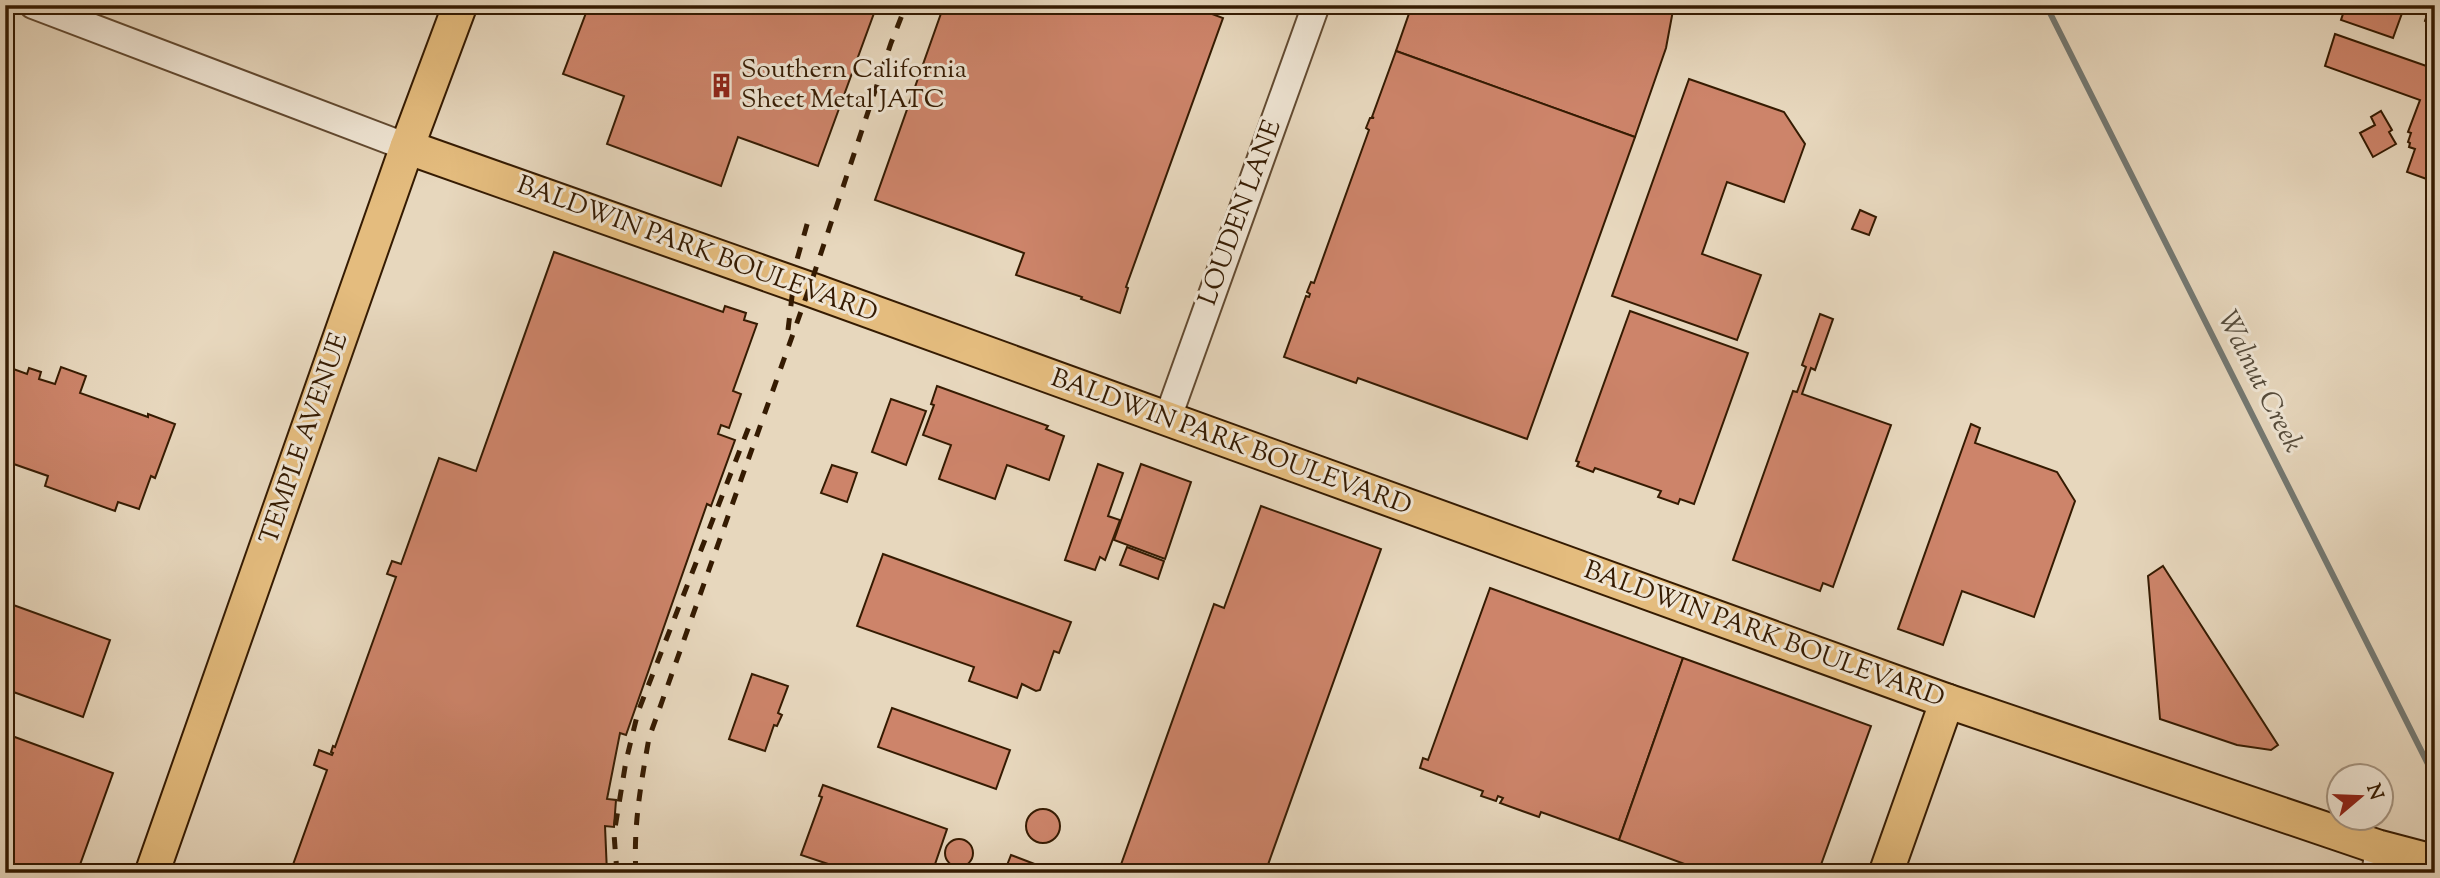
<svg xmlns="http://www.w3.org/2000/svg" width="2440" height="878" font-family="'Sorts Mill Goudy',serif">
<rect width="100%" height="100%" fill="#e7d7bd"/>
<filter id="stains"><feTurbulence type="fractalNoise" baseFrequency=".00286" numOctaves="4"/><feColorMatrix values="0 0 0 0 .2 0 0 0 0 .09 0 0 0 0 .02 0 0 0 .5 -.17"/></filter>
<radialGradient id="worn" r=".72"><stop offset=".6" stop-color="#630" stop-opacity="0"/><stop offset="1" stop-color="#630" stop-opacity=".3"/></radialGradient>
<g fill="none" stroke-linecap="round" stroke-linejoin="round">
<path stroke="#737872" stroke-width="6" d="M 2046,5 L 2435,778"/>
</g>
<g fill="#cd846a" stroke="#351b02" stroke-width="2">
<path d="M 589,5 L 877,5 L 818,166 L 738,137 L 721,186 L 607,144 L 624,96 L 563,74 Z"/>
<path d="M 944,5 L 1188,5 L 1223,18 L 1126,287 L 1128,288 L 1120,313 L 1081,299 L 1082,297 L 1016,275 L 1024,253 L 875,200 Z"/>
<path d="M 1412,5 L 1414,6 L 1674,5 L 1666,48 L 1635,137 L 1396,51 Z"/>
<path d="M 2346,5 L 2365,5 L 2375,9 L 2376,5 L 2405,5 L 2393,38 L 2341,20 Z"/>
<path d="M 2430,5 L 2435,5 L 2435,25 L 2425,21 Z"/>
<path d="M 2335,34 L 2435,69 L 2435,182 L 2407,172 L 2415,149 L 2409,147 L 2410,143 L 2408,142 L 2411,133 L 2408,132 L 2420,100 L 2325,66 Z"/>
<path d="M 1396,51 L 1635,137 L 1527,439 L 1358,378 L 1356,383 L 1284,357 L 1306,296 L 1309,297 L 1310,294 L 1307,292 L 1311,282 L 1314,283 L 1369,130 L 1366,128 L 1370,118 L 1374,118 L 1372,117 Z"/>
<path d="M 1689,79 L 1784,112 L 1805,144 L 1784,202 L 1727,182 L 1702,254 L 1761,275 L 1737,340 L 1612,296 Z"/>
<path d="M 2381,111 L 2392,130 L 2389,132 L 2396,144 L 2373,157 L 2360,133 L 2375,125 L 2371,117 Z"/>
<path d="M 1860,210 L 1876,217 L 1869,235 L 1852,229 Z"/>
<path d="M 554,252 L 723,312 L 725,306 L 746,313 L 744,320 L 757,324 L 733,391 L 741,394 L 729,428 L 721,425 L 718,434 L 735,440 L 711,506 L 707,504 L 626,735 L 620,733 L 607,799 L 616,800 L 614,827 L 605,826 L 607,873 L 290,873 L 327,770 L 314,765 L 319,750 L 332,755 L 333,753 L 331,752 L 333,746 L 335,747 L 396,577 L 387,574 L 392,561 L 401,564 L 439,458 L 476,471 Z"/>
<path d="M 1630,311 L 1748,353 L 1694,504 L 1680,499 L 1678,504 L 1658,497 L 1661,491 L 1595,468 L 1593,472 L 1577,466 L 1579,462 L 1576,461 Z"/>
<path d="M 1820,314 L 1833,319 L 1815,370 L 1811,368 L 1802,394 L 1891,425 L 1833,587 L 1823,583 L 1820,591 L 1733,560 L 1793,391 L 1797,392 L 1806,367 L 1802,365 Z"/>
<path d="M 5,366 L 27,374 L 29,368 L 41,372 L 39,379 L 55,384 L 61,367 L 86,376 L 80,393 L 148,417 L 148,414 L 175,424 L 155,478 L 151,476 L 139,509 L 118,502 L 115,511 L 45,486 L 48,476 L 5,461 Z"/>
<path d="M 937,386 L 1048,426 L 1046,429 L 1064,436 L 1049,480 L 1007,465 L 995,499 L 939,479 L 951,445 L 923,435 L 934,405 L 931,404 Z"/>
<path d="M 891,399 L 926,411 L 906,465 L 872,452 Z"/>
<path d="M 1971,424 L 1980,428 L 1975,443 L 2057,472 L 2075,501 L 2034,617 L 1962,591 L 1943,645 L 1898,629 Z"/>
<path d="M 1098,464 L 1123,473 L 1108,516 L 1120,520 L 1105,560 L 1100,557 L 1095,570 L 1065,560 Z"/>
<path d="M 1141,464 L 1191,482 L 1165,559 L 1114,540 Z"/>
<path d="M 832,465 L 857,473 L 847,502 L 821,493 Z"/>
<path d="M 1261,506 L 1381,549 L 1265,873 L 1118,873 L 1214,604 L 1224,608 Z"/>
<path d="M 1127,547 L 1164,561 L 1158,579 L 1120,565 Z"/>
<path d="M 883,554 L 1071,622 L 1059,653 L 1054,651 L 1040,690 L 1036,691 L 1022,684 L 1017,698 L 969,681 L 974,667 L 857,626 Z"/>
<path d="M 2163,566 L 2278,745 L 2271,750 L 2237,745 L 2160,719 L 2148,576 Z"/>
<path d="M 1490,588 L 1683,658 L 1619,840 L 1541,812 L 1539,817 L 1500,803 L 1503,798 L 1498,796 L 1496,801 L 1481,796 L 1483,791 L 1420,768 L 1423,758 L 1428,760 Z"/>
<path d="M 5,602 L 110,640 L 83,717 L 5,689 Z"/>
<path d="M 1683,658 L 1871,726 L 1818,873 L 1709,873 L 1619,840 Z"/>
<path d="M 752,674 L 788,686 L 778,713 L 782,715 L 777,726 L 774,725 L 765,751 L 729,739 Z"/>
<path d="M 892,708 L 1010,750 L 996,789 L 878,747 Z"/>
<path d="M 12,736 L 113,773 L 77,873 L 5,872 L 5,754 Z"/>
<path d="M 823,785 L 947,829 L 932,873 L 835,873 L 837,867 L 801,855 L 822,797 L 819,796 Z"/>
<circle cx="1043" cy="826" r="17"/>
<circle cx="959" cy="853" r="14"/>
<path d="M 1011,855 L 1058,873 L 1004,873 Z"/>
</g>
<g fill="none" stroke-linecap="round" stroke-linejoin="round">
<defs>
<g id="minor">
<path d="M 33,5 L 407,147"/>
<path d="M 1167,420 L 1316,5"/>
<path d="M 2376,873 L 2378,847"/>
</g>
<g id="major">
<path d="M 407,147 L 809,289 L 1947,701 L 2378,847 L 2435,862"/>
<path d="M 152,873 L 407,147 L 460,5"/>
<path d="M 1886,873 L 1947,701"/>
</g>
</defs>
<use href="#minor" stroke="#624a31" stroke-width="30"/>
<use href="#major" stroke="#351b02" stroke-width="37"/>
<use href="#minor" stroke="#efe5d4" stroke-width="26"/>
<use href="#major" stroke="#e4bc7e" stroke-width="33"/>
<g stroke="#351b02" stroke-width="5" stroke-dasharray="12 12" stroke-linecap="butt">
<path d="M 788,330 L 796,263 L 808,221"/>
<path d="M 617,873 L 614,834 L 626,761 L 638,712 L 750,424"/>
<path d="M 636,873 C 633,827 641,783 649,738 L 809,289 L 891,43 L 906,5"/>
</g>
</g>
<defs>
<symbol id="building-bare" viewBox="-9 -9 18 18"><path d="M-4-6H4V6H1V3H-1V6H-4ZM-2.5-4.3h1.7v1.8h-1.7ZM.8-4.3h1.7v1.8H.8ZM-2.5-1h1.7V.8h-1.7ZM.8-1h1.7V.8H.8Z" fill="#8f2418" stroke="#efe5d4" stroke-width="2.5" paint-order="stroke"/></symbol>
</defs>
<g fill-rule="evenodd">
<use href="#building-bare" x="704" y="68" width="35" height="35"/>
</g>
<g text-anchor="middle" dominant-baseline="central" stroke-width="6" stroke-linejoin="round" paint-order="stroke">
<g font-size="26" fill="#351b02" stroke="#efe5d4" text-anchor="start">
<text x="741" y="70">Southern California<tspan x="741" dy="30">Sheet Metal JATC</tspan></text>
</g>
<g font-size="26" fill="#351b02" stroke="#efe5d4">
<text transform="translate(1241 213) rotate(-70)">LOUDEN LANE</text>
<text transform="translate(697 250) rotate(20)">BALDWIN PARK BOULEVARD</text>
<text transform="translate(305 439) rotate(-71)">TEMPLE AVENUE</text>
<text transform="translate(1231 443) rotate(20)">BALDWIN PARK BOULEVARD</text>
<text transform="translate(1764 635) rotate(20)">BALDWIN PARK BOULEVARD</text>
</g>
<g font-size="28" font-style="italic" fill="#544a3a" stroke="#efe5d4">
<text transform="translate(2259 382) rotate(63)">Walnut Creek</text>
</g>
</g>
<rect width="2440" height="878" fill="none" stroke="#e7d7bd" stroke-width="28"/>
<rect x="7" y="7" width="2426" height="864" fill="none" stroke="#351b02" stroke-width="3.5"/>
<rect x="14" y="14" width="2412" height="850" fill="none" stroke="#351b02" stroke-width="2"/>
<g transform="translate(2360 797) rotate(71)"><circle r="33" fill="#efe5d4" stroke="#a59480" stroke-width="2"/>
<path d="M0-5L12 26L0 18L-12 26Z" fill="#8f2418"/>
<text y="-10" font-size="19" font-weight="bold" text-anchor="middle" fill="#351b02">N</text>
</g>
<rect width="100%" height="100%" filter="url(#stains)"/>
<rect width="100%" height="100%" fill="url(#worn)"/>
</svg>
